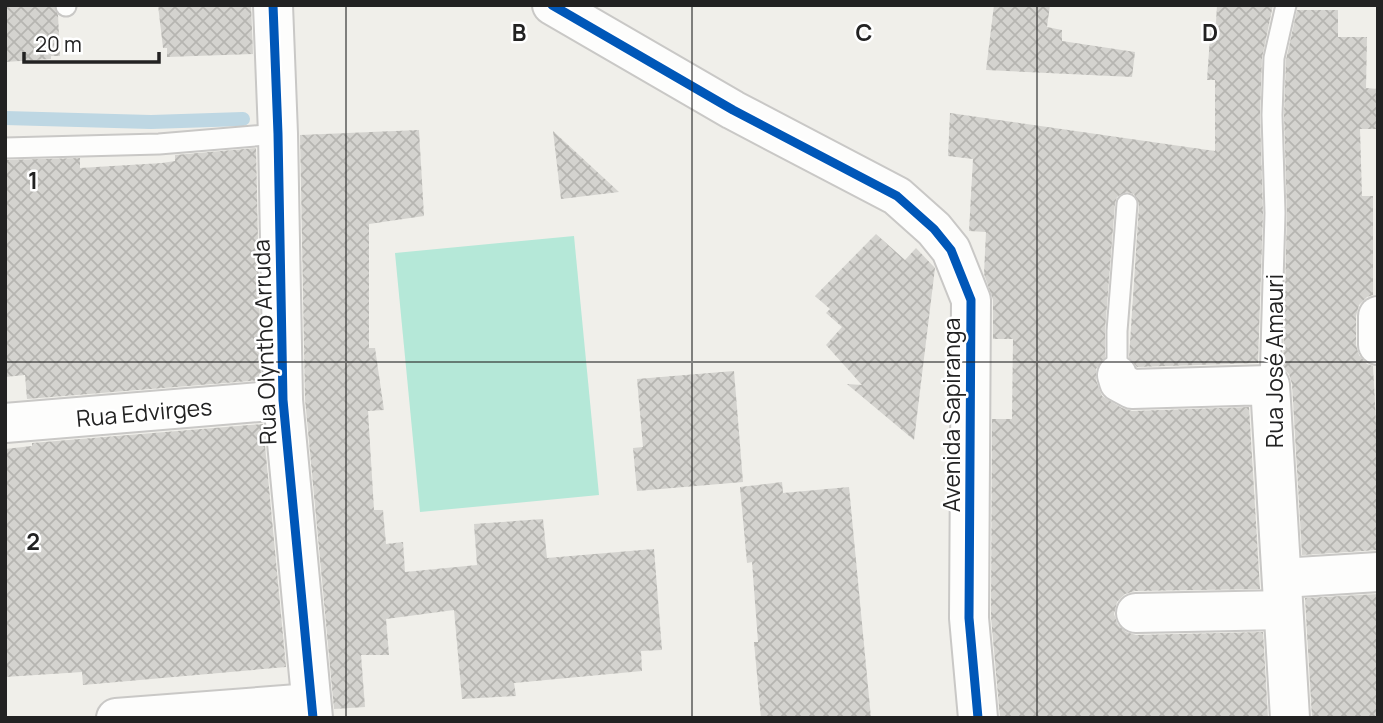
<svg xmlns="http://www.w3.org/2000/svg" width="1383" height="723" font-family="Manrope,sans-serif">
<defs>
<pattern id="building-cross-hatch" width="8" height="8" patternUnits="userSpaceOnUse" patternTransform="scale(1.75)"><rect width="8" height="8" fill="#d4d3cf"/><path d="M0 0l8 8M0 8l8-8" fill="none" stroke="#b6b5b1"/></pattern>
</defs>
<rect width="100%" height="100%" fill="#f0efea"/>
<path fill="#b5e8d8" d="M 574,236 L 599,495 L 420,512 L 395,253 Z"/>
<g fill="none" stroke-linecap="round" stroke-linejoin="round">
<path stroke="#bed7e3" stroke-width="14" d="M 5,118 L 151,122 L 243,119"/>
</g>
<g fill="url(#building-cross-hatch)">
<path d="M 5,5 L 54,5 L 58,15 L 60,56 L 51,56 L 51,59 L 5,62 Z"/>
<path d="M 158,5 L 251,5 L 253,54 L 167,57 L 167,48 L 163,48 Z"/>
<path d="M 994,5 L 1050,5 L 1047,27 L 1062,30 L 1062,41 L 1135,52 L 1132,77 L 986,70 Z"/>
<path d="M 1217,5 L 1273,5 L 1262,58 L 1260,115 L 1263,213 L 1258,363 L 1137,367 L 1129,358 L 1139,205 L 1134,194 L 1127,192 L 1117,197 L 1115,203 L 1105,330 L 1105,358 L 1096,369 L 1096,380 L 1102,396 L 1122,408 L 1132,411 L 1249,407 L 1260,589 L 1135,591 L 1125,594 L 1117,602 L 1114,614 L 1118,625 L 1126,632 L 1136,635 L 1263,632 L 1268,718 L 1000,718 L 991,617 L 992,419 L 1012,419 L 1013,339 L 993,339 L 993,300 L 984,274 L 986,232 L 969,231 L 973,159 L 948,156 L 950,113 L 1215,151 L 1215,80 L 1207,80 L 1211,23 L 1216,23 Z"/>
<path d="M 1297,10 L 1338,10 L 1338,37 L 1367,37 L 1366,88 L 1378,89 L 1378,129 L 1360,129 L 1362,196 L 1373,196 L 1373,295 L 1367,297 L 1359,305 L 1356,316 L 1356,345 L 1359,355 L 1367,364 L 1373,366 L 1378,461 L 1378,550 L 1302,555 L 1292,384 L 1289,374 L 1283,368 L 1287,213 L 1284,115 L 1286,60 Z"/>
<path d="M 419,130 L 424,216 L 369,224 L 369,348 L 375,348 L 384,410 L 368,411 L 374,510 L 383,510 L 386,544 L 403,542 L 405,572 L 477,565 L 474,524 L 543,519 L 547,558 L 654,549 L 662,650 L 641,651 L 642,671 L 514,683 L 516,696 L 462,699 L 454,610 L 386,619 L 389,655 L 361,655 L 365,707 L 334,709 L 305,399 L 300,135 Z"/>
<path d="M 553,131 L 619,192 L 561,199 Z"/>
<path d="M 256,148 L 261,380 L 27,399 L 25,375 L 5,377 L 5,160 L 80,158 L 80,168 L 162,163 L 175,161 L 175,155 Z"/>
<path d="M 876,234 L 905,260 L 916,248 L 935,268 L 914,440 L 847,384 L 862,385 L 826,345 L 842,327 L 826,313 L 830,309 L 815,296 Z"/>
<path d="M 734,371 L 743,482 L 637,491 L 633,448 L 643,447 L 637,379 Z"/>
<path d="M 263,424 L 286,667 L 83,685 L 82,672 L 5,677 L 5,449 L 32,446 L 32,443 Z"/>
<path d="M 782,482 L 783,493 L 849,487 L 871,718 L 761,718 L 754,642 L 758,642 L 752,562 L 747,563 L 740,487 Z"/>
<path d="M 1378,594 L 1378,718 L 1312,718 L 1305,598 Z"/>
</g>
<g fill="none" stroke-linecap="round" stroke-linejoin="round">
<defs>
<g id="lane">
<path d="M 66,5 L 66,6"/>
<path d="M 5,148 L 159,144 L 278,134"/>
<path d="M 1117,375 L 1117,331 L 1127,204"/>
<path d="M 1270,385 L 1275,213 L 1272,115 L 1274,58 L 1286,5"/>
</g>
<g id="street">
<path d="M 273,5 L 278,134 L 283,400 L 313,718"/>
<path d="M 552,5 L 733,110 L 897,196 L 934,229 L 951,250 L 971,300 L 969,618 L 978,718"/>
<path d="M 1378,316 L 1378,345"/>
<path d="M 1117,375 L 1119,382 L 1132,389 L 1270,385 L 1290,718"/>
<path d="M 5,423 L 283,400"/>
<path d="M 1282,578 L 1378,572"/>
<path d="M 1136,613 L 1283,610"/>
<path d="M 116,718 L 311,703"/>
</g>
</defs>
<use href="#lane" stroke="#c9c8c6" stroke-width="23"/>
<use href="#street" stroke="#c9c8c6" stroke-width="42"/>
<use href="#lane" stroke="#fdfdfc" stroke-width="19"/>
<use href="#street" stroke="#fdfdfc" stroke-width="38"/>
<defs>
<g id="cycleway">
<path d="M 273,5 L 278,134 L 283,400 L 313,718"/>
<path d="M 552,5 L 733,110 L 897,196 L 934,229 L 951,250 L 971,300 L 969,618 L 978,718"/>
</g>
</defs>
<use href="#cycleway" stroke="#fff" stroke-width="13"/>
<use href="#cycleway" stroke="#0057b8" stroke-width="9"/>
</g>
<path fill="none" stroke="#222" stroke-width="2" stroke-opacity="0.55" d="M 346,5 L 346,718M 692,5 L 692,718M 1037,5 L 1037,718M 5,362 L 1378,362"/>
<g text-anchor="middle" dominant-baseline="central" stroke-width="5" stroke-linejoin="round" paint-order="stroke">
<g font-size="23" fill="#222" stroke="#fff">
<text transform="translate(264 342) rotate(-92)">Rua Olyntho Arruda</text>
<text transform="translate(1274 361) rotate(-90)">Rua José Amauri</text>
<text transform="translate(144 412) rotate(-5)">Rua Edvirges</text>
<text transform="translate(951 415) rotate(-90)">Avenida Sapiranga</text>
</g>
</g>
<g font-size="23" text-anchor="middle" font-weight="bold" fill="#222" stroke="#fff" stroke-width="5" stroke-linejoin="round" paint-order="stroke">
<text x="519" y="41">B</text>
<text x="864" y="41">C</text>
<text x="1210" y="41">D</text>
<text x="33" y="189">1</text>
<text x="33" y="550">2</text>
</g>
<rect width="1383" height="723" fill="none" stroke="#222222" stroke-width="14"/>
<path d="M24 52v10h135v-10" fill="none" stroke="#222222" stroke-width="3.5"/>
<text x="35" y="52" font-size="21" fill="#222222" stroke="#ffffff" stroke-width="5" paint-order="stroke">20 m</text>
</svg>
